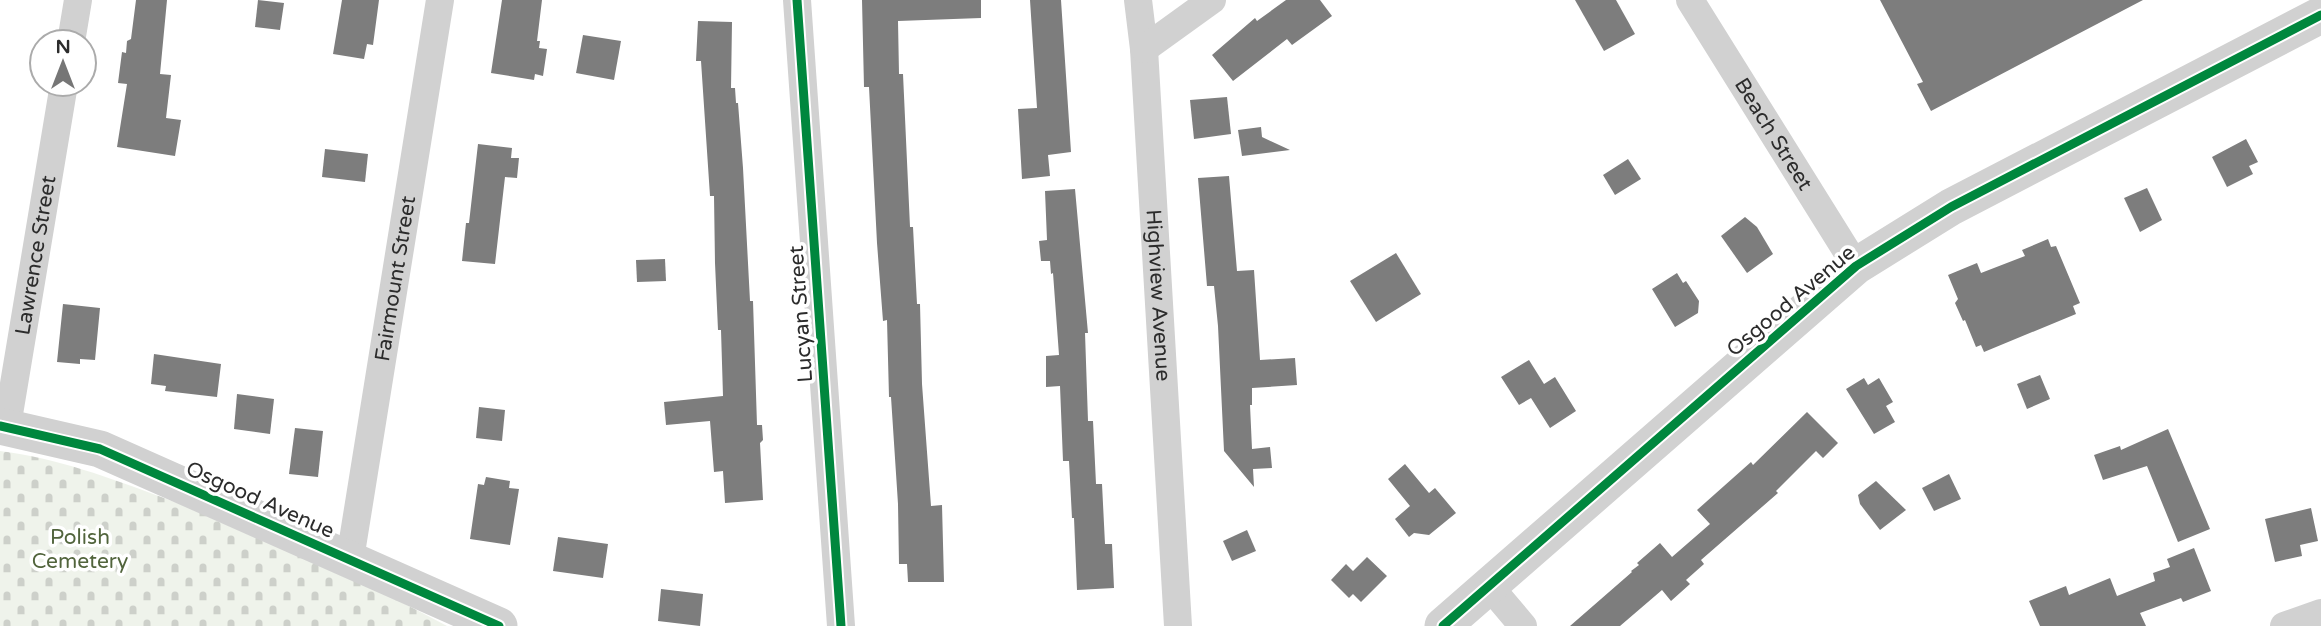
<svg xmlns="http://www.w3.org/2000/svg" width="2321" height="626" font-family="'Varela Round',sans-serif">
<defs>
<pattern id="cemetery-stones" width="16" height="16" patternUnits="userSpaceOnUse" patternTransform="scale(1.75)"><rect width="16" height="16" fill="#eff3eb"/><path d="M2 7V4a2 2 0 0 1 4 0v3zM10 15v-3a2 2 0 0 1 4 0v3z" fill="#cdd0ca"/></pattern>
</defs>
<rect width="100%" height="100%" fill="#fff"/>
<path fill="url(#cemetery-stones)" d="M 0,451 C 57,458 110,478 164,498 C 261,534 356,577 447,626 L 0,626 Z"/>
<g fill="#7d7d7d">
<path d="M 136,0 L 167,0 L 160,74 L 171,75 L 166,118 L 181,120 L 175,156 L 117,147 L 127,84 L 118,83 L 122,52 L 126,53 L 127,41 L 131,39 Z"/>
<path d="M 258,0 L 284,3 L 280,30 L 255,27 Z"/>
<path d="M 342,0 L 379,0 L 373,45 L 367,44 L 364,59 L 333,54 Z"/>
<path d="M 502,0 L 542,0 L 537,41 L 540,41 L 539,48 L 547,49 L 543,76 L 535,74 L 534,80 L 491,73 Z"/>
<path d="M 862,0 L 981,0 L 981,18 L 898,21 L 899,74 L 903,74 L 910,227 L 913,227 L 917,304 L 920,304 L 922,384 L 931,506 L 942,505 L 944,582 L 908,582 L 907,564 L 899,564 L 898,504 L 891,397 L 889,397 L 887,320 L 883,321 L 877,243 L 869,87 L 864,87 Z"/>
<path d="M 1030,0 L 1061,0 L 1071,152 L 1048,155 L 1050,176 L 1022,179 L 1018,109 L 1037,108 Z"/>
<path d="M 1286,0 L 1320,0 L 1332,16 L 1292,45 L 1287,39 L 1233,81 L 1212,55 L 1255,18 L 1257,21 Z"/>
<path d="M 1575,0 L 1616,0 L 1635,34 L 1604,51 Z"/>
<path d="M 1880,0 L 2143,0 L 1931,111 L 1917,84 L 1923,82 Z"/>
<path d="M 698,21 L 732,22 L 731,88 L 735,88 L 736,103 L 738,103 L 743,168 L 750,301 L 753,301 L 757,425 L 762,425 L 763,440 L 760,443 L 763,500 L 725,503 L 723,471 L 714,472 L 710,421 L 666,425 L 664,402 L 723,396 L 721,330 L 718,330 L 715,263 L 714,196 L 710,196 L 701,61 L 696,61 Z"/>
<path d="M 583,35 L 621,41 L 614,80 L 576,73 Z"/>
<path d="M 1227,97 L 1231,134 L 1194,139 L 1190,100 Z"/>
<path d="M 1261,127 L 1262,137 L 1290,150 L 1242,156 L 1238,130 Z"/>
<path d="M 2246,139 L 2258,162 L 2249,166 L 2253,174 L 2227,187 L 2212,157 Z"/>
<path d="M 478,144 L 512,148 L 511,158 L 519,158 L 517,178 L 505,177 L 495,264 L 462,261 L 466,223 L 469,223 Z"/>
<path d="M 325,149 L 368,154 L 365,182 L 322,177 Z"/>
<path d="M 1628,159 L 1641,179 L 1615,195 L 1603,175 Z"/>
<path d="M 1229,176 L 1237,271 L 1254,270 L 1260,360 L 1295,358 L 1297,385 L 1252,388 L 1252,405 L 1250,405 L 1252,449 L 1270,447 L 1272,468 L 1253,469 L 1254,487 L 1224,451 L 1218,326 L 1214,286 L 1207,286 L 1198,178 Z"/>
<path d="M 2147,188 L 2162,220 L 2140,232 L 2124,198 Z"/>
<path d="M 1075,189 L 1088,333 L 1085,333 L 1088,421 L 1093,421 L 1096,484 L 1102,484 L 1105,544 L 1112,544 L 1114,588 L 1077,590 L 1074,518 L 1072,518 L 1069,461 L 1063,461 L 1060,386 L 1046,387 L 1046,356 L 1059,355 L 1053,273 L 1051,274 L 1050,261 L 1041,261 L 1039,241 L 1047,240 L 1045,191 Z"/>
<path d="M 1745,217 L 1757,227 L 1773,254 L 1747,273 L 1721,236 Z"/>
<path d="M 2048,239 L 2051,247 L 2056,246 L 2080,303 L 2073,306 L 2076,314 L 1984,352 L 1981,345 L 1976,347 L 1965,320 L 1963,321 L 1955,303 L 1958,299 L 1948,275 L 1977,263 L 1981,273 L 2025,256 L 2022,250 Z"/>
<path d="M 1396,253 L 1421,294 L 1376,322 L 1350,281 Z"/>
<path d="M 665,259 L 666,281 L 637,282 L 636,260 Z"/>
<path d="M 1677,273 L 1683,283 L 1686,281 L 1699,301 L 1698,313 L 1675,327 L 1652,289 Z"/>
<path d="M 63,304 L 100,308 L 95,360 L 80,359 L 80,364 L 57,362 Z"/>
<path d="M 154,354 L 221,364 L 217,397 L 165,391 L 166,386 L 151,384 Z"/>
<path d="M 1529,360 L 1544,384 L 1555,377 L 1576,411 L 1550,428 L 1531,398 L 1519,405 L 1501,377 Z"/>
<path d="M 2040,375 L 2050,399 L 2027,409 L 2017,384 Z"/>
<path d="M 1864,378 L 1868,385 L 1879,378 L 1893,402 L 1886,406 L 1895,422 L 1874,434 L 1846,389 Z"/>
<path d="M 237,394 L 274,399 L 270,434 L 234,429 Z"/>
<path d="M 479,407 L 505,410 L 502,441 L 476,438 Z"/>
<path d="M 1807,412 L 1838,443 L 1823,458 L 1816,451 L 1776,491 L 1778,493 L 1701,560 L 1704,564 L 1686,580 L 1690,584 L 1671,601 L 1662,590 L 1620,626 L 1570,626 L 1632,572 L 1631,571 L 1639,565 L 1637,563 L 1660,543 L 1672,557 L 1710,524 L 1697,510 L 1751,462 L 1753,465 Z"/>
<path d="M 295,428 L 323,431 L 318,477 L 289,474 Z"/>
<path d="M 2168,429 L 2210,529 L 2178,542 L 2147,466 L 2103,480 L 2094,455 L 2120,446 L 2121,450 Z"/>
<path d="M 1405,464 L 1429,493 L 1435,488 L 1456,513 L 1429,535 L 1414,533 L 1409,537 L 1395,519 L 1410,506 L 1388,479 Z"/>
<path d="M 1949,474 L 1961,499 L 1934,511 L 1922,488 Z"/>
<path d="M 486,477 L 510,481 L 509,488 L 519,489 L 510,545 L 470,539 L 478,484 L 484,485 Z"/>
<path d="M 1876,481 L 1906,510 L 1880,530 L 1860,504 L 1858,495 Z"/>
<path d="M 2311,508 L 2318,541 L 2300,545 L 2302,556 L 2275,562 L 2265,519 Z"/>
<path d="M 1247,530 L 1256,551 L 1232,561 L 1223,541 Z"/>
<path d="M 558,537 L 608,544 L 603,578 L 553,571 Z"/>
<path d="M 2194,548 L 2211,591 L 2183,602 L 2181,598 L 2140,613 L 2146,626 L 2040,626 L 2029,601 L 2066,586 L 2069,595 L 2110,578 L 2117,596 L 2155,581 L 2153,573 L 2170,567 L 2167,559 Z"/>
<path d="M 1367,557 L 1387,576 L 1361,602 L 1353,594 L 1349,598 L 1331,580 L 1346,564 L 1353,571 Z"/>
<path d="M 661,589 L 703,594 L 700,626 L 658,621 Z"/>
</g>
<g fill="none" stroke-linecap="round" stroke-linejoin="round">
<g stroke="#d1d1d1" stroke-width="28">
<path d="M 797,0 L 841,626"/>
<path id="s1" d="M 1138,0 L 1144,49 L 1178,626"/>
<path id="s2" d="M 1690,0 L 1856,266"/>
<path d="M 71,42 L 78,0"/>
<path d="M 1144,49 L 1212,0"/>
<path id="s3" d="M 7,426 L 64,84"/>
<path id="s4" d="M 350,559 L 440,0"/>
<path d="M 1490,587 L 1523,626"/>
<path d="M 2284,626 L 2321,613"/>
</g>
<g stroke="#d1d1d1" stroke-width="37">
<path d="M 0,426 L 100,449 L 499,626"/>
<path d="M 1443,626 L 1856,266 L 1951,207 L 2321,15"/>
</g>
<defs>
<g id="cycleway">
<path d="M 797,0 L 841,626"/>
<path d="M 0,426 L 100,449 L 499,626"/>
<path d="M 1443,626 L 1856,266 L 1951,207 L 2321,15"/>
</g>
</defs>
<use href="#cycleway" stroke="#fff" stroke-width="13"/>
<use href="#cycleway" stroke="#00873e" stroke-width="9"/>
</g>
<g text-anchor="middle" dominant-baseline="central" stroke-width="7" stroke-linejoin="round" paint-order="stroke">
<g font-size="21" fill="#2c2c2c" stroke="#fff">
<text stroke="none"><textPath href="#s2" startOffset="158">Beach Street</textPath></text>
<text stroke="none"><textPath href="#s3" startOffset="173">Lawrence Street</textPath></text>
<text stroke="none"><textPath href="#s4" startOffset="284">Fairmount Street</textPath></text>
<text stroke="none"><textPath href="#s1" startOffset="296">Highview Avenue</textPath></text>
<text transform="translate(1791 301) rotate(-40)">Osgood Avenue</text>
<text transform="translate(801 314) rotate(-94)">Lucyan Street</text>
<text transform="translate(260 500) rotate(24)">Osgood Avenue</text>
</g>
<g font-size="21" fill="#51643c" stroke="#fff">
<text x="80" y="537">Polish<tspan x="80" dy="24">Cemetery</tspan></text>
</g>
</g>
<g transform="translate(63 63)"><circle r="33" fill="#ffffff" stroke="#ababab" stroke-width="2"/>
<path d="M0-5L12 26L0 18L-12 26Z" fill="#767676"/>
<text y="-10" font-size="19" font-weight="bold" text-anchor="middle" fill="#2c2c2c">N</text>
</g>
</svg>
